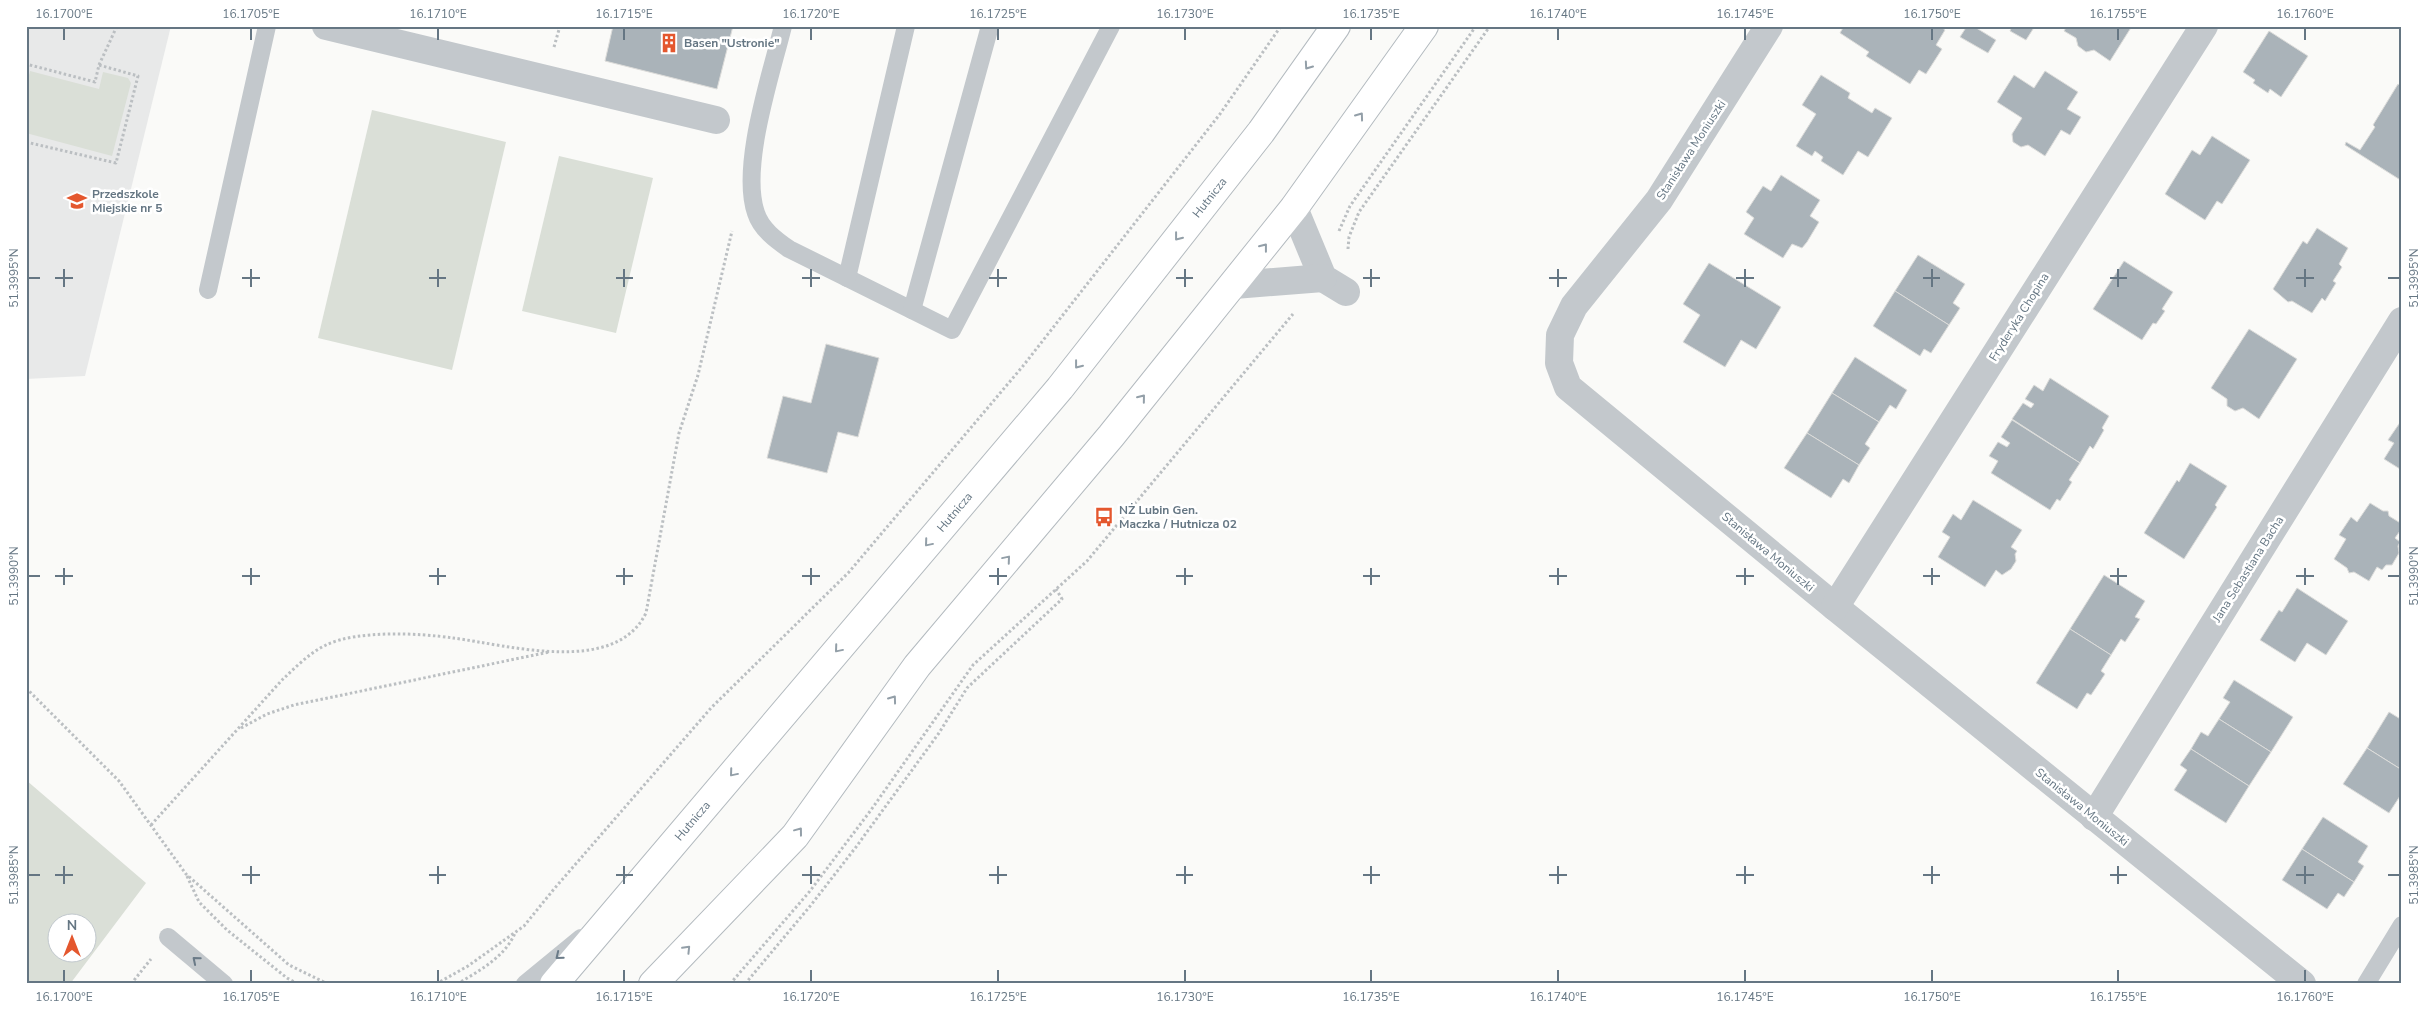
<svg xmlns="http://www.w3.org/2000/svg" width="2428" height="1010" font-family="'Nunito Sans',sans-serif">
<rect width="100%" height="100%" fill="#fafaf8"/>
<path fill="#e8e9e9" d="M 26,26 L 171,26 L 85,376 L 26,379 Z"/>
<g fill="#dadfd7" fill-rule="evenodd">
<path d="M 30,71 L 99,89 L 103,72 L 128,78 L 131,83 L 112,156 L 26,133 L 26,87 Z"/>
<path d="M 372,110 L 506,142 L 452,370 L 318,338 Z"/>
<path d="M 559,156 L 653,178 L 616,333 L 522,311 Z"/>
<path d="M 26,780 L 146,883 L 70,984 L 26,984 ZM 58,922 L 88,922 L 88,952 L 58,952 Z"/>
</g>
<g fill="#aab3b9" stroke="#dcdcda">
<path d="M 613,26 L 733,26 L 717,89 L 605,61 Z"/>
<path d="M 1844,26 L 1940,26 L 1945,30 L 1936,45 L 1942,49 L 1926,74 L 1919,70 L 1910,84 L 1866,56 L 1869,52 L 1840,33 Z"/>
<path d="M 1967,26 L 1973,26 L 1996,40 L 1988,53 L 1960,37 Z"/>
<path d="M 2012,26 L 2035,26 L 2026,40 L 2010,31 Z"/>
<path d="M 2067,26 L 2132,26 L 2110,61 L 2094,50 L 2086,52 L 2078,46 L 2076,38 L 2064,31 Z"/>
<path d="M 2269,31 L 2308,56 L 2281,97 L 2270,89 L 2268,93 L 2253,83 L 2255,80 L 2243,72 Z"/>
<path d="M 2045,71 L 2078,92 L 2067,109 L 2081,117 L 2070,135 L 2061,130 L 2045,156 L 2028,145 L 2021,147 L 2013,142 L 2012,134 L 2022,118 L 1997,102 L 2014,75 L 2034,88 Z"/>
<path d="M 1821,75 L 1850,93 L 1848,98 L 1872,113 L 1875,108 L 1892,118 L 1868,157 L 1858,151 L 1843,175 L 1821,161 L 1823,157 L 1815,151 L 1812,156 L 1796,146 L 1816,114 L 1802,105 Z"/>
<path d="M 2398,84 L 2402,87 L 2402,181 L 2345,145 L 2346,142 L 2360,150 L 2375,127 L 2373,125 Z"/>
<path d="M 2212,136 L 2250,160 L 2222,204 L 2217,201 L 2205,220 L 2165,194 L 2192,150 L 2200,155 Z"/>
<path d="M 1781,175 L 1820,200 L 1810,216 L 1819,222 L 1807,242 L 1802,248 L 1792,244 L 1783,258 L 1744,234 L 1754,218 L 1746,212 L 1763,186 L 1771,191 Z"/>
<path d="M 2317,228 L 2348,248 L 2339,264 L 2342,267 L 2333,281 L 2336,283 L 2325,301 L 2322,298 L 2312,313 L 2292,301 L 2288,302 L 2273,289 L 2303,241 L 2307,244 Z"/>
<path d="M 1918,255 L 1965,284 L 1953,303 L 1960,308 L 1949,325 L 1895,291 Z"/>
<path d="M 2124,261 L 2173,292 L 2162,309 L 2165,311 L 2156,324 L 2153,323 L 2142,340 L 2093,309 Z"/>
<path d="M 1709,263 L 1781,307 L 1756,349 L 1741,340 L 1725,367 L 1683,342 L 1700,315 L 1683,304 Z"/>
<path d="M 1895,291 L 1949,325 L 1931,353 L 1924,349 L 1920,356 L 1873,326 Z"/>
<path d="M 2249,329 L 2297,359 L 2259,419 L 2243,408 L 2235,411 L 2227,406 L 2227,399 L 2211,388 Z"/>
<path d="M 826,344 L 879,358 L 858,437 L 838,432 L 827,473 L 767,458 L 783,396 L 811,403 Z"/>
<path d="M 1855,357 L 1907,390 L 1896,409 L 1890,405 L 1879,422 L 1832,393 Z"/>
<path d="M 2050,378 L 2109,416 L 2102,428 L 2104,430 L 2093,449 L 2090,446 L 2080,463 L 2012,419 L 2023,403 L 2031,408 L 2034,404 L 2025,399 L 2034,385 L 2043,391 Z"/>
<path d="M 1832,393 L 1879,422 L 1865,444 L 1870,448 L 1859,465 L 1807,433 Z"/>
<path d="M 2012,420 L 2080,463 L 2069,480 L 2072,482 L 2060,501 L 2057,499 L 2050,510 L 1991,473 L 1998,461 L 1989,456 L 1998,442 L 2007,447 L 2010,443 L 2001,437 Z"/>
<path d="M 2401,421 L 2402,421 L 2402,476 L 2400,469 L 2384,459 L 2394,443 L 2388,440 Z"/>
<path d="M 1807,433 L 1859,465 L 1849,483 L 1843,479 L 1831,498 L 1784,468 Z"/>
<path d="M 2190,463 L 2227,486 L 2215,505 L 2217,507 L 2184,559 L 2144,533 L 2177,480 L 2179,482 Z"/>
<path d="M 1973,500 L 2022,530 L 2011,547 L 2017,551 L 2015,554 L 2016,561 L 2011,569 L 2002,575 L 1996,570 L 1985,587 L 1938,557 L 1950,537 L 1942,532 L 1953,514 L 1961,520 Z"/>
<path d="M 2370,503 L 2383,511 L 2388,511 L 2389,516 L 2402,524 L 2402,528 L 2395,538 L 2400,542 L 2398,546 L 2399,553 L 2392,565 L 2386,565 L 2382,570 L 2377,567 L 2369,581 L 2354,572 L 2349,573 L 2347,568 L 2334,559 L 2346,539 L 2339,535 L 2351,517 L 2357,522 Z"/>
<path d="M 2104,575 L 2145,601 L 2135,617 L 2140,619 L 2125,642 L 2121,639 L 2111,655 L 2070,629 Z"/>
<path d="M 2297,588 L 2348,621 L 2326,655 L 2307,643 L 2295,662 L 2260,640 L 2279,610 L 2282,612 Z"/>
<path d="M 2070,629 L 2111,655 L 2101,671 L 2105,674 L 2091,695 L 2087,693 L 2077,709 L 2036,683 Z"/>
<path d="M 2234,680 L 2293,717 L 2271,752 L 2219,719 L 2230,702 L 2223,698 Z"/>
<path d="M 2389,712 L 2402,720 L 2402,770 L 2367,748 Z"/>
<path d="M 2219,719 L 2271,752 L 2249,786 L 2191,749 L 2201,732 L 2208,736 Z"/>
<path d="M 2367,748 L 2402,770 L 2402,793 L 2389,813 L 2343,784 Z"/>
<path d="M 2191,749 L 2249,786 L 2226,823 L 2174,790 L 2187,770 L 2180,765 Z"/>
<path d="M 2323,817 L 2368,846 L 2358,862 L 2364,866 L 2354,882 L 2302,849 Z"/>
<path d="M 2302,849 L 2354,882 L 2344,897 L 2338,893 L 2327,909 L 2282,880 Z"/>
</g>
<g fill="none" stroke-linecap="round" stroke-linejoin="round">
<defs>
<g id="secondary">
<path id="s1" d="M 554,984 L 1060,388 L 1261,132 L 1336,26"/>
<path d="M 653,984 L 795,836 L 917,666 L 1111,436 L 1294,208 L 1424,26"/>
</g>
</defs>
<use href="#secondary" stroke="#b3babf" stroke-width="30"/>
<g stroke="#bbbfc2" stroke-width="3" stroke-dasharray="2.5 2.5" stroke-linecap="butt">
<path d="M 554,47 L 560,26"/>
<path d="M 99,65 L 117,26"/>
<path d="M 26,142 L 116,163 L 138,76 L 99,65 L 95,82 L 26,64"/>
<path d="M 1339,231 L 1350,206 L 1476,26"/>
<path d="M 1348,249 L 1349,237 L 1359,212 L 1490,26"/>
<path d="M 26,688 L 119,781 L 186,874 L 289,965 L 328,984"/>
<path d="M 241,728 L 267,714 L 294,705 L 549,652"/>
<path d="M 151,825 L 282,680 C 295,668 309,653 326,645 C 357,630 419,633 453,638 C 508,645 615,676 646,613 L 679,433 L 698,375 L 732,231"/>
<path d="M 187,876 L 199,902 L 227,930 L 287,978 L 298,984"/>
<path d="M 131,984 L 151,959"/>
<path d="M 436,984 L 468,966 L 524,926 L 554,889 L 711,708 L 849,572 L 1023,366 L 1220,114 L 1281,26"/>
<path d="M 457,984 C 479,971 505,957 515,933"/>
<path d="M 730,984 L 810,891 L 871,810 L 973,665 L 1087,561 L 1293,314"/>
<path d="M 745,984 L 811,905 L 856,847 L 939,733 L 967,688 L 1062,599 L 1056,589"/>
</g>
<g stroke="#c3c8cc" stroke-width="18">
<path d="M 783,26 C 771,75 740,167 756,213 C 761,229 776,240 789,249 L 952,330 L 1111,26"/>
<path d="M 847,278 L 906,26"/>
<path d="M 208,290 L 267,26"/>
<path d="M 912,310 L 990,26"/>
<path d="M 168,937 L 224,984"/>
<path d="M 525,984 L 581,938"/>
<path d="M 2366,984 L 2402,925"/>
</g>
<g stroke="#c3c8cc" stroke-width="28">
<path d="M 326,26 L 716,120"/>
<path d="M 1769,26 L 1659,200 L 1574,306 L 1560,335 L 1559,363 L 1568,387 L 1835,607 L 2302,984"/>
<path d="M 1294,208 L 1323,278 L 1346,292"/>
<path d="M 1234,285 L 1323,278"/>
<path d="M 1835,607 L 2204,26"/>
<path d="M 2094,817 L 2402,321"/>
</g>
<use href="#secondary" stroke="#fff" stroke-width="28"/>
</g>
<defs><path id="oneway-chevron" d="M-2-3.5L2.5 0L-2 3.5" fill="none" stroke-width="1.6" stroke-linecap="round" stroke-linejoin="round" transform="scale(1.25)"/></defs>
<g stroke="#939fa8">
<use href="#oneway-chevron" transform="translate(1308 66) rotate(125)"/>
<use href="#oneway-chevron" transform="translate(1360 116) rotate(-54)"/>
<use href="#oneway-chevron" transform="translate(1178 237) rotate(128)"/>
<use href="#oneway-chevron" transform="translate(1264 247) rotate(-52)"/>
<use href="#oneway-chevron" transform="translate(1078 365) rotate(128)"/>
<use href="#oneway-chevron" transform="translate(1142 398) rotate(-51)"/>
<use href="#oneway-chevron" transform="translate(928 543) rotate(130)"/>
<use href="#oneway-chevron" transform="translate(1007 559) rotate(-50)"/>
<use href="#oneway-chevron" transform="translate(838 649) rotate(130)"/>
<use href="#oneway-chevron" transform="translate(893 699) rotate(-54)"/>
<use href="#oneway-chevron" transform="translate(733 773) rotate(130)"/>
<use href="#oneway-chevron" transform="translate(799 831) rotate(-53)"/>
<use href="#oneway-chevron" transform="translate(687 949) rotate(-46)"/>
</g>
<g stroke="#6a7a87">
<use href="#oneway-chevron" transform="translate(559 956) rotate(141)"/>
<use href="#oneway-chevron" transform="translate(196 960) rotate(-140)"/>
</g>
<path fill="none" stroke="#657683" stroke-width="2" d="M 64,28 L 64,40M 251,28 L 251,40M 438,28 L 438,40M 624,28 L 624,40M 811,28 L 811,40M 998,28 L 998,40M 1185,28 L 1185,40M 1371,28 L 1371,40M 1558,28 L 1558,40M 1745,28 L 1745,40M 1932,28 L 1932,40M 2118,28 L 2118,40M 2305,28 L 2305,40M 64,269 L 64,287M 251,269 L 251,287M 438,269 L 438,287M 624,269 L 624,287M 811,269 L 811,287M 998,269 L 998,287M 1185,269 L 1185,287M 1371,269 L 1371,287M 1558,269 L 1558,287M 1745,269 L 1745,287M 1932,269 L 1932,287M 2118,269 L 2118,287M 2305,269 L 2305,287M 28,278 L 40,278M 55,278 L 73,278M 242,278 L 260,278M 429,278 L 446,278M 616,278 L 633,278M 802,278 L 820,278M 989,278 L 1007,278M 1176,278 L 1193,278M 1363,278 L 1380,278M 1549,278 L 1567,278M 1736,278 L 1754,278M 1923,278 L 1940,278M 2110,278 L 2127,278M 2296,278 L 2314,278M 2388,278 L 2400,278M 64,568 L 64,585M 251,568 L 251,585M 438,568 L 438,585M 624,568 L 624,585M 811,568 L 811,585M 998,568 L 998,585M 1185,568 L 1185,585M 1371,568 L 1371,585M 1558,568 L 1558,585M 1745,568 L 1745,585M 1932,568 L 1932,585M 2118,568 L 2118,585M 2305,568 L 2305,585M 28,576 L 40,576M 55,576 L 73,576M 242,576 L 260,576M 429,576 L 446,576M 616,576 L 633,576M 802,576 L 820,576M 989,576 L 1007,576M 1176,576 L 1193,576M 1363,576 L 1380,576M 1549,576 L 1567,576M 1736,576 L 1754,576M 1923,576 L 1940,576M 2110,576 L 2127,576M 2296,576 L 2314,576M 2388,576 L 2400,576M 64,866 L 64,884M 251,866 L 251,884M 438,866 L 438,884M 624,866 L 624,884M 811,866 L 811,884M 998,866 L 998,884M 1185,866 L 1185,884M 1371,866 L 1371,884M 1558,866 L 1558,884M 1745,866 L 1745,884M 1932,866 L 1932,884M 2118,866 L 2118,884M 2305,866 L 2305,884M 28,875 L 40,875M 55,875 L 73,875M 242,875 L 260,875M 429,875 L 446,875M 616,875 L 633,875M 802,875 L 820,875M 989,875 L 1007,875M 1176,875 L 1193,875M 1363,875 L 1380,875M 1549,875 L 1567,875M 1736,875 L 1754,875M 1923,875 L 1940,875M 2110,875 L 2127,875M 2296,875 L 2314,875M 2388,875 L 2400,875M 64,970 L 64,982M 251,970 L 251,982M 438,970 L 438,982M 624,970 L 624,982M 811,970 L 811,982M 998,970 L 998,982M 1185,970 L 1185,982M 1371,970 L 1371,982M 1558,970 L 1558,982M 1745,970 L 1745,982M 1932,970 L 1932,982M 2118,970 L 2118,982M 2305,970 L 2305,982"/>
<defs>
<symbol id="building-bare" viewBox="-9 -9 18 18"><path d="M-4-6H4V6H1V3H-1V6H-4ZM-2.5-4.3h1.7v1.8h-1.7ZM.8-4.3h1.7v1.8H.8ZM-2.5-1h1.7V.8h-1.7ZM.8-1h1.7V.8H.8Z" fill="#e4572e" stroke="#fff" stroke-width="2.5" paint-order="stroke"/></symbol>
<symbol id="school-bare" viewBox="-9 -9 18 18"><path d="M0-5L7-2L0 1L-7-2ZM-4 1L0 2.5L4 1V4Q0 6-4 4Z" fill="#e4572e" stroke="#fff" stroke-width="2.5" paint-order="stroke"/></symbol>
<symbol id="bus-bare" viewBox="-9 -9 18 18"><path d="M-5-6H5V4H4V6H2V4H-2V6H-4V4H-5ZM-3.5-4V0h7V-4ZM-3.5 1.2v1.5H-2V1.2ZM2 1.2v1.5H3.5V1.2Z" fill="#e4572e" stroke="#fff" stroke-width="2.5" paint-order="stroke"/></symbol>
</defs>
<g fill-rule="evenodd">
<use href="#building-bare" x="655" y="29" width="28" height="28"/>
<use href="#school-bare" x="63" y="187" width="28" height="28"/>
<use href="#bus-bare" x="1090" y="503" width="28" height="28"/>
</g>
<g text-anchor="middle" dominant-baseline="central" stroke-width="5" stroke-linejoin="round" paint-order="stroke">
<g font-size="12" font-weight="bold" fill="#657683" stroke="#fff" text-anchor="start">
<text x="684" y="43">Basen "Ustronie"</text>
<text x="92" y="194">Przedszkole<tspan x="92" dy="14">Miejskie nr 5</tspan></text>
<text x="1119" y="510">NŻ Lubin Gen.<tspan x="1119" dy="14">Maczka / Hutnicza 02</tspan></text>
</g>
<g font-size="12" fill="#657683" stroke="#fff">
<text transform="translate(1691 150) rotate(-57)">Stanisława Moniuszki</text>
<text stroke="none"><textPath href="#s1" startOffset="1024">Hutnicza</textPath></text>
<text transform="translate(2019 317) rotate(-58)">Fryderyka Chopina</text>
<text stroke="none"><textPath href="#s1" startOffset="619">Hutnicza</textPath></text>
<text transform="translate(1768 552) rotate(40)">Stanisława Moniuszki</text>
<text transform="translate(2248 569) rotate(-58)">Jana Sebastiana Bacha</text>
<text transform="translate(2082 807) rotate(39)">Stanisława Moniuszki</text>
<text stroke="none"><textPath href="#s1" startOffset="214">Hutnicza</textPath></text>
</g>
</g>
<rect width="2428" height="1010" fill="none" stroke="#ffffff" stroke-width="55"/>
<g transform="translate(72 938)"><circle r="24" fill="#ffffff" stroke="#c1c8cd"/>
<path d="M0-4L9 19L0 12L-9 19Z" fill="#e4572e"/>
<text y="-8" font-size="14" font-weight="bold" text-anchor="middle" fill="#657683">N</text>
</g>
<rect x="28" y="28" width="2372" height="954" fill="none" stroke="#657683" stroke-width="2"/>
<g font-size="12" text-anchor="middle" fill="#657683">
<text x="64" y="18">16.1700°E</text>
<text x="251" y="18">16.1705°E</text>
<text x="438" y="18">16.1710°E</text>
<text x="624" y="18">16.1715°E</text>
<text x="811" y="18">16.1720°E</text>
<text x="998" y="18">16.1725°E</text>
<text x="1185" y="18">16.1730°E</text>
<text x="1371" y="18">16.1735°E</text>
<text x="1558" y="18">16.1740°E</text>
<text x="1745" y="18">16.1745°E</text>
<text x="1932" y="18">16.1750°E</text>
<text x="2118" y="18">16.1755°E</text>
<text x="2305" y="18">16.1760°E</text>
<text transform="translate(14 278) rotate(-90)" y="4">51.3995°N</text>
<text transform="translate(2414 278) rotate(-90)" y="4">51.3995°N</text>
<text transform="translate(14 576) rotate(-90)" y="4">51.3990°N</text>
<text transform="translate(2414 576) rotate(-90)" y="4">51.3990°N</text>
<text transform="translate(14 875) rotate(-90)" y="4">51.3985°N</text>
<text transform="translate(2414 875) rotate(-90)" y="4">51.3985°N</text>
<text x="64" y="1001">16.1700°E</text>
<text x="251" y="1001">16.1705°E</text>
<text x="438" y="1001">16.1710°E</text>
<text x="624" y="1001">16.1715°E</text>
<text x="811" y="1001">16.1720°E</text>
<text x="998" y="1001">16.1725°E</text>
<text x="1185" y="1001">16.1730°E</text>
<text x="1371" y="1001">16.1735°E</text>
<text x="1558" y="1001">16.1740°E</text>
<text x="1745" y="1001">16.1745°E</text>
<text x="1932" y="1001">16.1750°E</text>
<text x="2118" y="1001">16.1755°E</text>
<text x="2305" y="1001">16.1760°E</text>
</g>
</svg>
